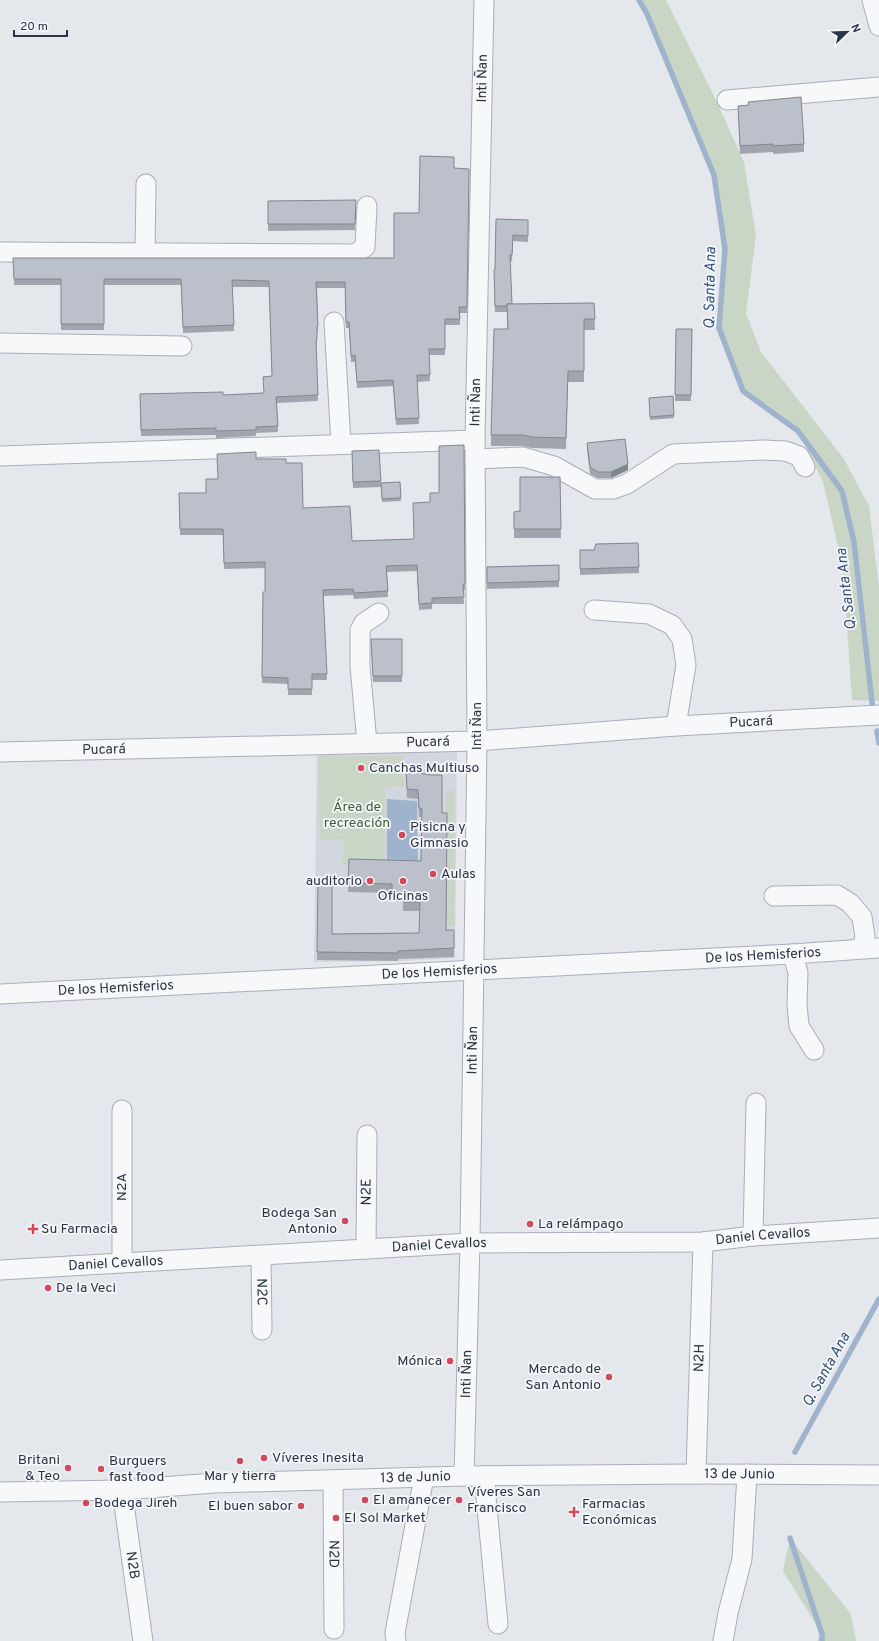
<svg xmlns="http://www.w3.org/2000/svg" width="879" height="1641" font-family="Overpass,sans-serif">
<rect width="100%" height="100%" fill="#e4e7ec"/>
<path fill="#d2d6de" d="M 457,744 L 455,958 L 398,961 L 314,962 L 317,749 Z"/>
<g fill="#c9d6c5">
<path d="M 639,0 L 666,0 L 715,98 L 744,162 L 756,236 L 746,313 L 761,352 L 844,459 L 869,506 L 879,587 L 879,701 L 852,700 L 843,567 L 823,482 L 798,431 L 743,391 L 719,328 L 725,249 L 714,175 L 647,14 Z"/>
<path d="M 319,756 L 403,756 L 404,787 L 385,787 L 385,865 L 343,865 L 344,839 L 320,840 L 318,786 Z"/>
<path d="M 446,790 L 454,790 L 455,926 L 446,926 Z"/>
<path d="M 790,1538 L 851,1614 L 856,1641 L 817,1641 L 822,1634 L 783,1571 Z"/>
</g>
<path fill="#9fb4cc" d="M 387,799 L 417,801 L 418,868 L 387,869 Z"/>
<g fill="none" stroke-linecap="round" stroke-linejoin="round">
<g stroke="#9fb4cc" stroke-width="5.5">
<path d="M 639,0 L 647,14 L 714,175 L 725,249 L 719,328 L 743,391 L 798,431 L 842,491 L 854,542 L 873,711"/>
<path d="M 877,731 L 879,743"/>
<path d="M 795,1452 L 879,1299"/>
<path d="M 790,1538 L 822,1634 L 822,1641"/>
</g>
<defs>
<g id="minor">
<path d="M 872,0 L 879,26"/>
<path d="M 727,100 L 879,87"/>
<path d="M 0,252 L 355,254 L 365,247 L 367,206"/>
<path d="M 145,253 L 146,184"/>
<path d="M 334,322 L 341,444"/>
<path d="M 0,343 L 182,346"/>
<path d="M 0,456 L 475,440"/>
<path d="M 475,459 L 523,457 L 554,466 L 595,489 L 613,489 L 627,484 L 673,454 L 763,450 L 785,451 L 799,456 L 805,467"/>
<path d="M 594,610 L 649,614 L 672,625 L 682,639 L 686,665 L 676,726"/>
<path d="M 367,743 L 360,666 L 360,630 L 364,623 L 379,613"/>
<path id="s1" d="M 0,752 L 477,741 L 676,726 L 879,715"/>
<path d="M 774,896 L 837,895 L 850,903 L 862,917 L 865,937 L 862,948"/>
<path d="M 793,954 L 798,973 L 797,1004 L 799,1026 L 814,1050"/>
<path id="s2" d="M 0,994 L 793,954 L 879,948"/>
<path d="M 753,1236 L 756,1103"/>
<path id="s3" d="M 366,1249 L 367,1135"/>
<path id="s4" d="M 261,1255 L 262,1330"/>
<path d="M 122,1263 L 122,1110"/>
<path id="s5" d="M 0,1270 L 470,1243 L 703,1242 L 753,1236 L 879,1228"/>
<path id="s6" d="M 696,1474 L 703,1242"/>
<path id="s7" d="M 464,1476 L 470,1243 L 477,741 L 475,440 L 484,0"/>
<path d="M 485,1476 L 486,1497 L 498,1624"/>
<path id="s8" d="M 333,1480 L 334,1629"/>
<path id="s9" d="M 122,1490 L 143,1641"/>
<path id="s10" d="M 0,1492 L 122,1490 L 214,1483 L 464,1476 L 696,1474 L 879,1475"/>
<path d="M 396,1641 L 395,1633 L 424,1477"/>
<path d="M 723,1641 L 728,1613 L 742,1559 L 747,1474"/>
</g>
</defs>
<use href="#minor" stroke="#a9aeb7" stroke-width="21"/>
<use href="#minor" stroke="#f7f8fa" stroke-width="19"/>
</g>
<g fill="#a1a5ae">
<path d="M 738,106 L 804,144 L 804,152 L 773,154 L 773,152 L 740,154 Z"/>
<path d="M 454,168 L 469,169 L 467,313 L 460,313 L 460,325 L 445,325 L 445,355 L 429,355 L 430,381 L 417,382 L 419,424 L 396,425 L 393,386 L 357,388 L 355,362 L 351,362 L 349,328 L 346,328 L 345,288 L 317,288 L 318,332 L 317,332 L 317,345 L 316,345 L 318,401 L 277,403 L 278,432 L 256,433 L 256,436 L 216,438 L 216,435 L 141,436 L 140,394 L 223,395 L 264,393 L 272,376 L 269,287 L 232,287 L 234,331 L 183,333 L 181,285 L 104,285 L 104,330 L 61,330 L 61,285 L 14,285 L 13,258 L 394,258 L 419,213 Z"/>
<path d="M 268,201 L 356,207 L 355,230 L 268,231 Z"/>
<path d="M 496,219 L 528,220 L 528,242 L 513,241 L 512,261 L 510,261 L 512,304 L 594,303 L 595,330 L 584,330 L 584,382 L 568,382 L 566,449 L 531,448 L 523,446 L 491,446 L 491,435 L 507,329 L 507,312 L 495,312 L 494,270 L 495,270 Z"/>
<path d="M 676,329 L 692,329 L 691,401 L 675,401 Z"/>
<path d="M 673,396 L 674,418 L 650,420 L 649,398 Z"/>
<path d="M 587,443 L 628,470 L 611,478 L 598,478 L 590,474 L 587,450 Z"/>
<path d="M 464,445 L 465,590 L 463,590 L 464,604 L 432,604 L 432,609 L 419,610 L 417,571 L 387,572 L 388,597 L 354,599 L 353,595 L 323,596 L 327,680 L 312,680 L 312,695 L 288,695 L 288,684 L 262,683 L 263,592 L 265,592 L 265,568 L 224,569 L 223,535 L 180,535 L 179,493 L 206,493 L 256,459 L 286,463 L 303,508 L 352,541 L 414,539 L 430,502 L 439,493 Z"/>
<path d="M 352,451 L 381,481 L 381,487 L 353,488 Z"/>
<path d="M 560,477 L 561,538 L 514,538 L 514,512 L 520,511 Z"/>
<path d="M 400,482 L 401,501 L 382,502 L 381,483 Z"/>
<path d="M 580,550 L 639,567 L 639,573 L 580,575 Z"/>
<path d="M 559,565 L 559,587 L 487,589 L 487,567 Z"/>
<path d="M 402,639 L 402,682 L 373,682 L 371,646 Z"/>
<path d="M 406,771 L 442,813 L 446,930 L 454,930 L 454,957 L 398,959 L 398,961 L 317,960 L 318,881 L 332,934 L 419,933 L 420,911 L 403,911 L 403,901 L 392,901 L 392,893 L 348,892 L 349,859 L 421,861 L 422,817 L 419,817 L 418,799 L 407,798 Z"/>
</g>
<path fill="#83868d" d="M 628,464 L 628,470 L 611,478 L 611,472 Z"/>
<g fill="#bbc0ca" stroke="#83868d">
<path d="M 801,97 L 804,144 L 773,146 L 773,144 L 740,146 L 738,106 L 749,105 L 748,102 Z"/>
<path d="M 420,156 L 454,157 L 454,168 L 469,169 L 467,307 L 459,307 L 460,319 L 445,319 L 445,349 L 429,349 L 430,375 L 417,375 L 419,418 L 396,419 L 393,380 L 357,382 L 355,355 L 351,356 L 349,322 L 346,322 L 345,282 L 316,282 L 318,326 L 317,326 L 317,339 L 316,339 L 318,395 L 276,397 L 278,426 L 256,427 L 256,430 L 216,431 L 216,428 L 141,430 L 140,394 L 223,392 L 223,395 L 264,393 L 263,377 L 272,376 L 269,281 L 232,280 L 234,325 L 183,327 L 181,279 L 104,279 L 104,324 L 61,324 L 61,279 L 14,279 L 13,258 L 394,258 L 394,213 L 419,213 Z"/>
<path d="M 356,200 L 355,224 L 268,224 L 268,201 Z"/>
<path d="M 496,219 L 528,220 L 528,236 L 513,235 L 512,255 L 510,255 L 512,304 L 507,304 L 507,306 L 495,306 L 494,270 L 495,270 Z"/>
<path d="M 594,303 L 595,319 L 584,319 L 584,371 L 568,371 L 566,438 L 531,437 L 523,435 L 491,435 L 494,329 L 508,329 L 507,304 Z"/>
<path d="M 676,329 L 692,329 L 691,395 L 675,395 Z"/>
<path d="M 673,396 L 674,415 L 650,417 L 649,398 Z"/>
<path d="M 625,439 L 628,464 L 611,472 L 598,472 L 590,467 L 587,443 Z"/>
<path d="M 464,445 L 465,584 L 463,584 L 464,597 L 432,598 L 432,603 L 419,604 L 417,565 L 386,566 L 388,591 L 354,593 L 353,589 L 323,590 L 327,674 L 312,674 L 312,689 L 288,689 L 288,678 L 262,677 L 263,592 L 265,592 L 265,562 L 224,563 L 223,529 L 180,529 L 179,493 L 206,493 L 206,479 L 218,479 L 217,454 L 256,452 L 256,459 L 286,459 L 286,463 L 302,463 L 303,508 L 350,506 L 352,541 L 414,539 L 413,503 L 430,502 L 430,493 L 439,493 L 439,446 Z"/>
<path d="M 379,450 L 381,481 L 353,482 L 352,451 Z"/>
<path d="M 520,477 L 560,477 L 561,529 L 514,529 L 514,512 L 520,511 Z"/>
<path d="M 400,482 L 401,498 L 382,499 L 381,483 Z"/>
<path d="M 638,543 L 639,567 L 580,569 L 580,550 L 594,550 L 596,544 Z"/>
<path d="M 559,565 L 559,581 L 487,583 L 487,567 Z"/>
<path d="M 371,639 L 402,639 L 402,676 L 373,676 Z"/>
<path d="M 406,771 L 431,775 L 442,775 L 442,813 L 447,813 L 446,930 L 454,930 L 454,948 L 398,951 L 398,953 L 317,952 L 318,881 L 332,880 L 332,934 L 419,933 L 420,902 L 403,902 L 403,892 L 392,892 L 392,884 L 348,883 L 349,859 L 421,861 L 422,809 L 419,808 L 418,790 L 407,789 Z"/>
</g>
<g fill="#d1495b" stroke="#f4f6f9" stroke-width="1.5">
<circle cx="361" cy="768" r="4"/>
<circle cx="402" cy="835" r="4"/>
<circle cx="433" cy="874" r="4"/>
<circle cx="370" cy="881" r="4"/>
<circle cx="403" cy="881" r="4"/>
<circle cx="345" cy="1221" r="4"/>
<circle cx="530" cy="1224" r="4"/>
<path d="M31 1223h4v4h4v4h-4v4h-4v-4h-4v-4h4z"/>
<circle cx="48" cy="1288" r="4"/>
<circle cx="450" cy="1361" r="4"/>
<circle cx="609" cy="1377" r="4"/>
<circle cx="264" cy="1458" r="4"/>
<circle cx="240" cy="1461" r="4"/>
<circle cx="68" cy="1468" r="4"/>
<circle cx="101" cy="1469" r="4"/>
<circle cx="365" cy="1500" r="4"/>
<circle cx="459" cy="1500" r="4"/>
<circle cx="86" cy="1503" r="4"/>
<circle cx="301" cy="1506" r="4"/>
<path d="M572 1506h4v4h4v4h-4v4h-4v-4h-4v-4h4z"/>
<circle cx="336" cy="1518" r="4"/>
</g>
<g text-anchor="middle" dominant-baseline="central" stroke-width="3.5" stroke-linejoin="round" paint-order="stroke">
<g font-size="14" fill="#2b3445" stroke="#f4f6f9">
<text stroke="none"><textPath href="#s7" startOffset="1398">Inti Ñan</textPath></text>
<text stroke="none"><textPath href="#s7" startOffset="1074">Inti Ñan</textPath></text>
<text stroke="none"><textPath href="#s1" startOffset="752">Pucará</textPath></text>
<text transform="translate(477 726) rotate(-90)">Inti Ñan</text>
<text stroke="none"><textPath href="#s1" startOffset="428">Pucará</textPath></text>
<text stroke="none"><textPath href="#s1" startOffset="104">Pucará</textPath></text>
<text stroke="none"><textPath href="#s2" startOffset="764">De los Hemisferios</textPath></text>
<text stroke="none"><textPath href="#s2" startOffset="440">De los Hemisferios</textPath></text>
<text stroke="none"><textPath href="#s2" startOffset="116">De los Hemisferios</textPath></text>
<text stroke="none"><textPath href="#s7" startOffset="426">Inti Ñan</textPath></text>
<text transform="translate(122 1187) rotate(-90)">N2A</text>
<text stroke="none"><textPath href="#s3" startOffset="57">N2E</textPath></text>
<text stroke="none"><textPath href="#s5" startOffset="764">Daniel Cevallos</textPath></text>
<text stroke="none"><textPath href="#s5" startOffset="440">Daniel Cevallos</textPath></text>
<text stroke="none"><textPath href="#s5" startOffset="116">Daniel Cevallos</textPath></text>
<text stroke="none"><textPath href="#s4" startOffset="37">N2C</textPath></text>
<text stroke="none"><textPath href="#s6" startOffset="116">N2H</textPath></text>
<text stroke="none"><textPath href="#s7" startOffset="102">Inti Ñan</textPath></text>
<text stroke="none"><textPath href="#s10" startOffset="740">13 de Junio</textPath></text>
<text stroke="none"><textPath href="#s10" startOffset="416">13 de Junio</textPath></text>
<text stroke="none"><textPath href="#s8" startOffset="74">N2D</textPath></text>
<text stroke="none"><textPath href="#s9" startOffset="76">N2B</textPath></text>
</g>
<g font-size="14" fill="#2b3445" stroke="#f4f6f9" text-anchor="start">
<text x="369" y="768">Canchas Multiuso</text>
<text x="410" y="827">Pisicna y<tspan x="410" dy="16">Gimnasio</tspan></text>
<text x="441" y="874">Aulas</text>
<text x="362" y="881" text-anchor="end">auditorio</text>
<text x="403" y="896" text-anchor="middle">Oficinas</text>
<text x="337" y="1213" text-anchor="end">Bodega San<tspan x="337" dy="16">Antonio</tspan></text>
<text x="538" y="1224">La relámpago</text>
<text x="41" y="1229">Su Farmacia</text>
<text x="56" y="1288">De la Veci</text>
<text x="442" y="1361" text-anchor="end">Mónica</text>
<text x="601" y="1369" text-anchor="end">Mercado de<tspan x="601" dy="16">San Antonio</tspan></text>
<text x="272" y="1458">Víveres Inesita</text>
<text x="60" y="1460" text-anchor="end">Britani<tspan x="60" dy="16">&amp; Teo</tspan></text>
<text x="109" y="1461">Burguers<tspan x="109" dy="16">fast food</tspan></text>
<text x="240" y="1476" text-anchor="middle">Mar y tierra</text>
<text x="467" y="1492">Víveres San<tspan x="467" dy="16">Francisco</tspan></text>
<text x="373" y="1500">El amanecer</text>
<text x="94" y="1503">Bodega Jireh</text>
<text x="582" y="1504">Farmacias<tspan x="582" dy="16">Económicas</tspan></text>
<text x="293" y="1506" text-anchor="end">El buen sabor</text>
<text x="344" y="1518">El Sol Market</text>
</g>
<g font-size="14" fill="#3f6138" stroke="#f4f6f9">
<text x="357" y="807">Área de<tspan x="357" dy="16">recreación</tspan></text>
</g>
<g font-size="15" font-style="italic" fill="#34527a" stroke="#f4f6f9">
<text transform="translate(711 288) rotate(-89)">Q. Santa Ana</text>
<text transform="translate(847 589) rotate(-97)">Q. Santa Ana</text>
<text transform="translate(827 1370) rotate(-61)">Q. Santa Ana</text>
</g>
</g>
<g transform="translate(847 32) rotate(67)" stroke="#f4f6f9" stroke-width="3" paint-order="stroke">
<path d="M0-3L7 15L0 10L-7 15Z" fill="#2b3445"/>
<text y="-6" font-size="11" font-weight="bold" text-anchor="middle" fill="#2b3445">N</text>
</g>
<path d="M14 30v6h53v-6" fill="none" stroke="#2b3445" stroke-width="2"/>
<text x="20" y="30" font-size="12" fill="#2b3445" stroke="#f4f6f9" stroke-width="3" paint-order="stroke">20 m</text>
</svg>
